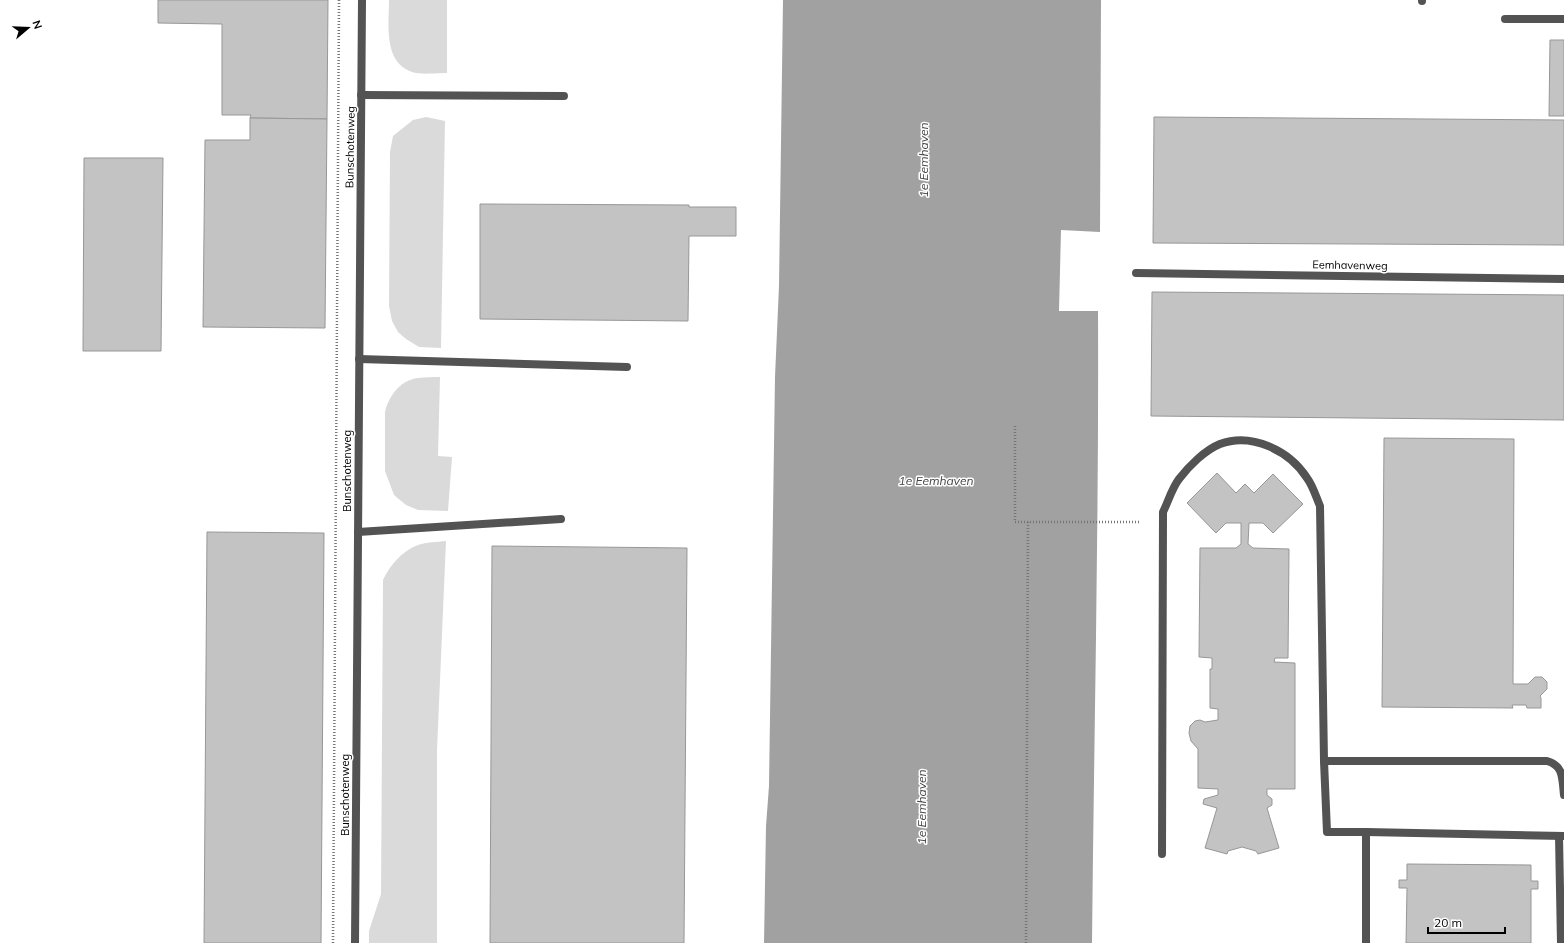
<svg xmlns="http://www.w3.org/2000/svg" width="1564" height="943" font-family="Mulish,sans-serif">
<rect width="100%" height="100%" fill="#fff"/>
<g fill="#dadada">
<path d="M 389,0 L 447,0 L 447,73 C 438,73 420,75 412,72 C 383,62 389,24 389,0 Z"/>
<path d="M 426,117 L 445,121 L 441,348 L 419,347 L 406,339 L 398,332 L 392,321 L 389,306 L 390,152 L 393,136 L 413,120 Z"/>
<path d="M 440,377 L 438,456 L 452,457 L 448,511 L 418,510 L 406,505 L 394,495 L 385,471 L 385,412 C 389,396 400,380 418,378 C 425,377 433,377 440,377 Z"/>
<path d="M 446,541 L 437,750 L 437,943 L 369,943 L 369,931 L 381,894 L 383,580 C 390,565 402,551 418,545 C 427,542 437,542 446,541 Z"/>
</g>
<path fill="#a1a1a1" d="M 783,0 L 1101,0 L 1100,232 L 1061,230 L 1059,311 L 1098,311 C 1099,522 1094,732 1092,943 L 764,943 L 766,826 L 769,786 L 775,377 L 779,286 Z"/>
<g fill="#c3c3c3" stroke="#979797">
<path d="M 158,0 L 328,0 L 327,119 L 250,118 L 251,115 L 222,115 L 222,24 L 158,23 Z"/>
<path d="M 1550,40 L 1564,40 L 1564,116 L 1549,116 Z"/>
<path d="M 1154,117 L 1564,120 L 1564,245 L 1153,243 Z"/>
<path d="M 250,118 L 327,119 L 325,328 L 203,327 L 205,140 L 250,140 Z"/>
<path d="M 84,158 L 163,158 L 161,351 L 83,351 Z"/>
<path d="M 480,204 L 689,205 L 689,207 L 736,207 L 736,236 L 689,236 L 688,321 L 480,319 Z"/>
<path d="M 1152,292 L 1564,295 L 1564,420 L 1151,416 Z"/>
<path d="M 1384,438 L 1514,439 L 1513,684 L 1528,684 L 1535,677 L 1542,677 L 1547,682 L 1547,689 L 1540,696 L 1541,698 L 1541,708 L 1527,708 L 1526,705 L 1512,705 L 1513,708 L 1382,707 Z"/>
<path d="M 1217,473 L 1236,493 L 1245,484 L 1254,493 L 1273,474 L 1303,504 L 1273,533 L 1263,523 L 1249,523 L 1248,544 L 1253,548 L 1289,549 L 1288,658 L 1275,658 L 1274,662 L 1295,663 L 1295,789 L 1267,789 L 1267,795 L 1272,799 L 1272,805 L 1267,808 L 1279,848 L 1258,854 L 1256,851 L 1242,847 L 1228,851 L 1227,854 L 1205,848 L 1217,808 L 1203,804 L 1204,799 L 1218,795 L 1218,789 L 1198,788 L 1198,749 L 1191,741 L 1189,733 L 1190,726 L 1195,721 L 1200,720 L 1205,722 L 1218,720 L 1218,709 L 1210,708 L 1210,669 L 1212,669 L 1212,658 L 1199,657 L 1200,548 L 1236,548 L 1241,544 L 1241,523 L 1226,523 L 1216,533 L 1187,503 Z"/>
<path d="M 207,532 L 324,533 L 321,943 L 204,943 Z"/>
<path d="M 492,546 L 687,548 L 684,943 L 490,943 Z"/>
<path d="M 1407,864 L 1531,865 L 1531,881 L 1538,881 L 1538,889 L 1531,889 L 1531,943 L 1406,943 L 1407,888 L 1399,888 L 1399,880 L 1407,880 Z"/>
</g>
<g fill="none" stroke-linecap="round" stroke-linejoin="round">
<g stroke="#757575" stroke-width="2.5" stroke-dasharray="1 2" stroke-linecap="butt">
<path d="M 1015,426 L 1015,522 L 1140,522"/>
<path d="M 333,943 L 339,0"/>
<path d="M 1026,943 L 1028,521"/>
</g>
<g stroke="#535353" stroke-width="8">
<path d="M 1422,0 L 1422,1"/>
<path d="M 1505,19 L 1564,19"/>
<path d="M 361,95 L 564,96"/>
<path d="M 1136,273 L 1564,279"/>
<path d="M 359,359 L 627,367"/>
<path d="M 358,532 L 561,519"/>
<path d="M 1324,761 L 1547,761 C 1564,766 1562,778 1564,795"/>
<path d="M 1366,832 L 1564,836"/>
<path d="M 1559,836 L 1561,943"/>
<path d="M 1162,854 L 1163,512 C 1168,502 1172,488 1179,479 C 1189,466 1205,450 1220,444 C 1252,432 1290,451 1307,478 C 1313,486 1316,497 1320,506 L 1324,761 L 1327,832 L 1366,832 L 1366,943"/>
</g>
<path stroke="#535353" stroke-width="8" d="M 355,943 L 362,0"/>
</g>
<g text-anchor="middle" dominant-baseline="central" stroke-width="3" stroke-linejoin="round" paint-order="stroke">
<g font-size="11" fill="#000" stroke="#fff">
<text transform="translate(350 147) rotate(-89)">Bunschotenweg</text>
<text transform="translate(1350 265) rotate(1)">Eemhavenweg</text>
<text transform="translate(347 471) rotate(-90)">Bunschotenweg</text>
<text transform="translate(345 795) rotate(-90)">Bunschotenweg</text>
</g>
<g font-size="12" font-style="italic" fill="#424242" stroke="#fff">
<text transform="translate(923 160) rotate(-90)">1e Eemhaven</text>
<text x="936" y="480">1e Eemhaven</text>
<text transform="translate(921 807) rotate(-90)">1e Eemhaven</text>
</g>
</g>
<g transform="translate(28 28) rotate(71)" stroke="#ffffff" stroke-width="3" paint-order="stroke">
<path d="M0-3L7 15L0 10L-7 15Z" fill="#000000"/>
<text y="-6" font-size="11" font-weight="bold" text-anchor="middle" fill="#000000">N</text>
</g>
<path d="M1428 927v6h77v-6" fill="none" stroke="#000000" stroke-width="2"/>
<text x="1434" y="927" font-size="12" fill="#000000" stroke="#ffffff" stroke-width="3" paint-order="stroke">20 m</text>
</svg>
